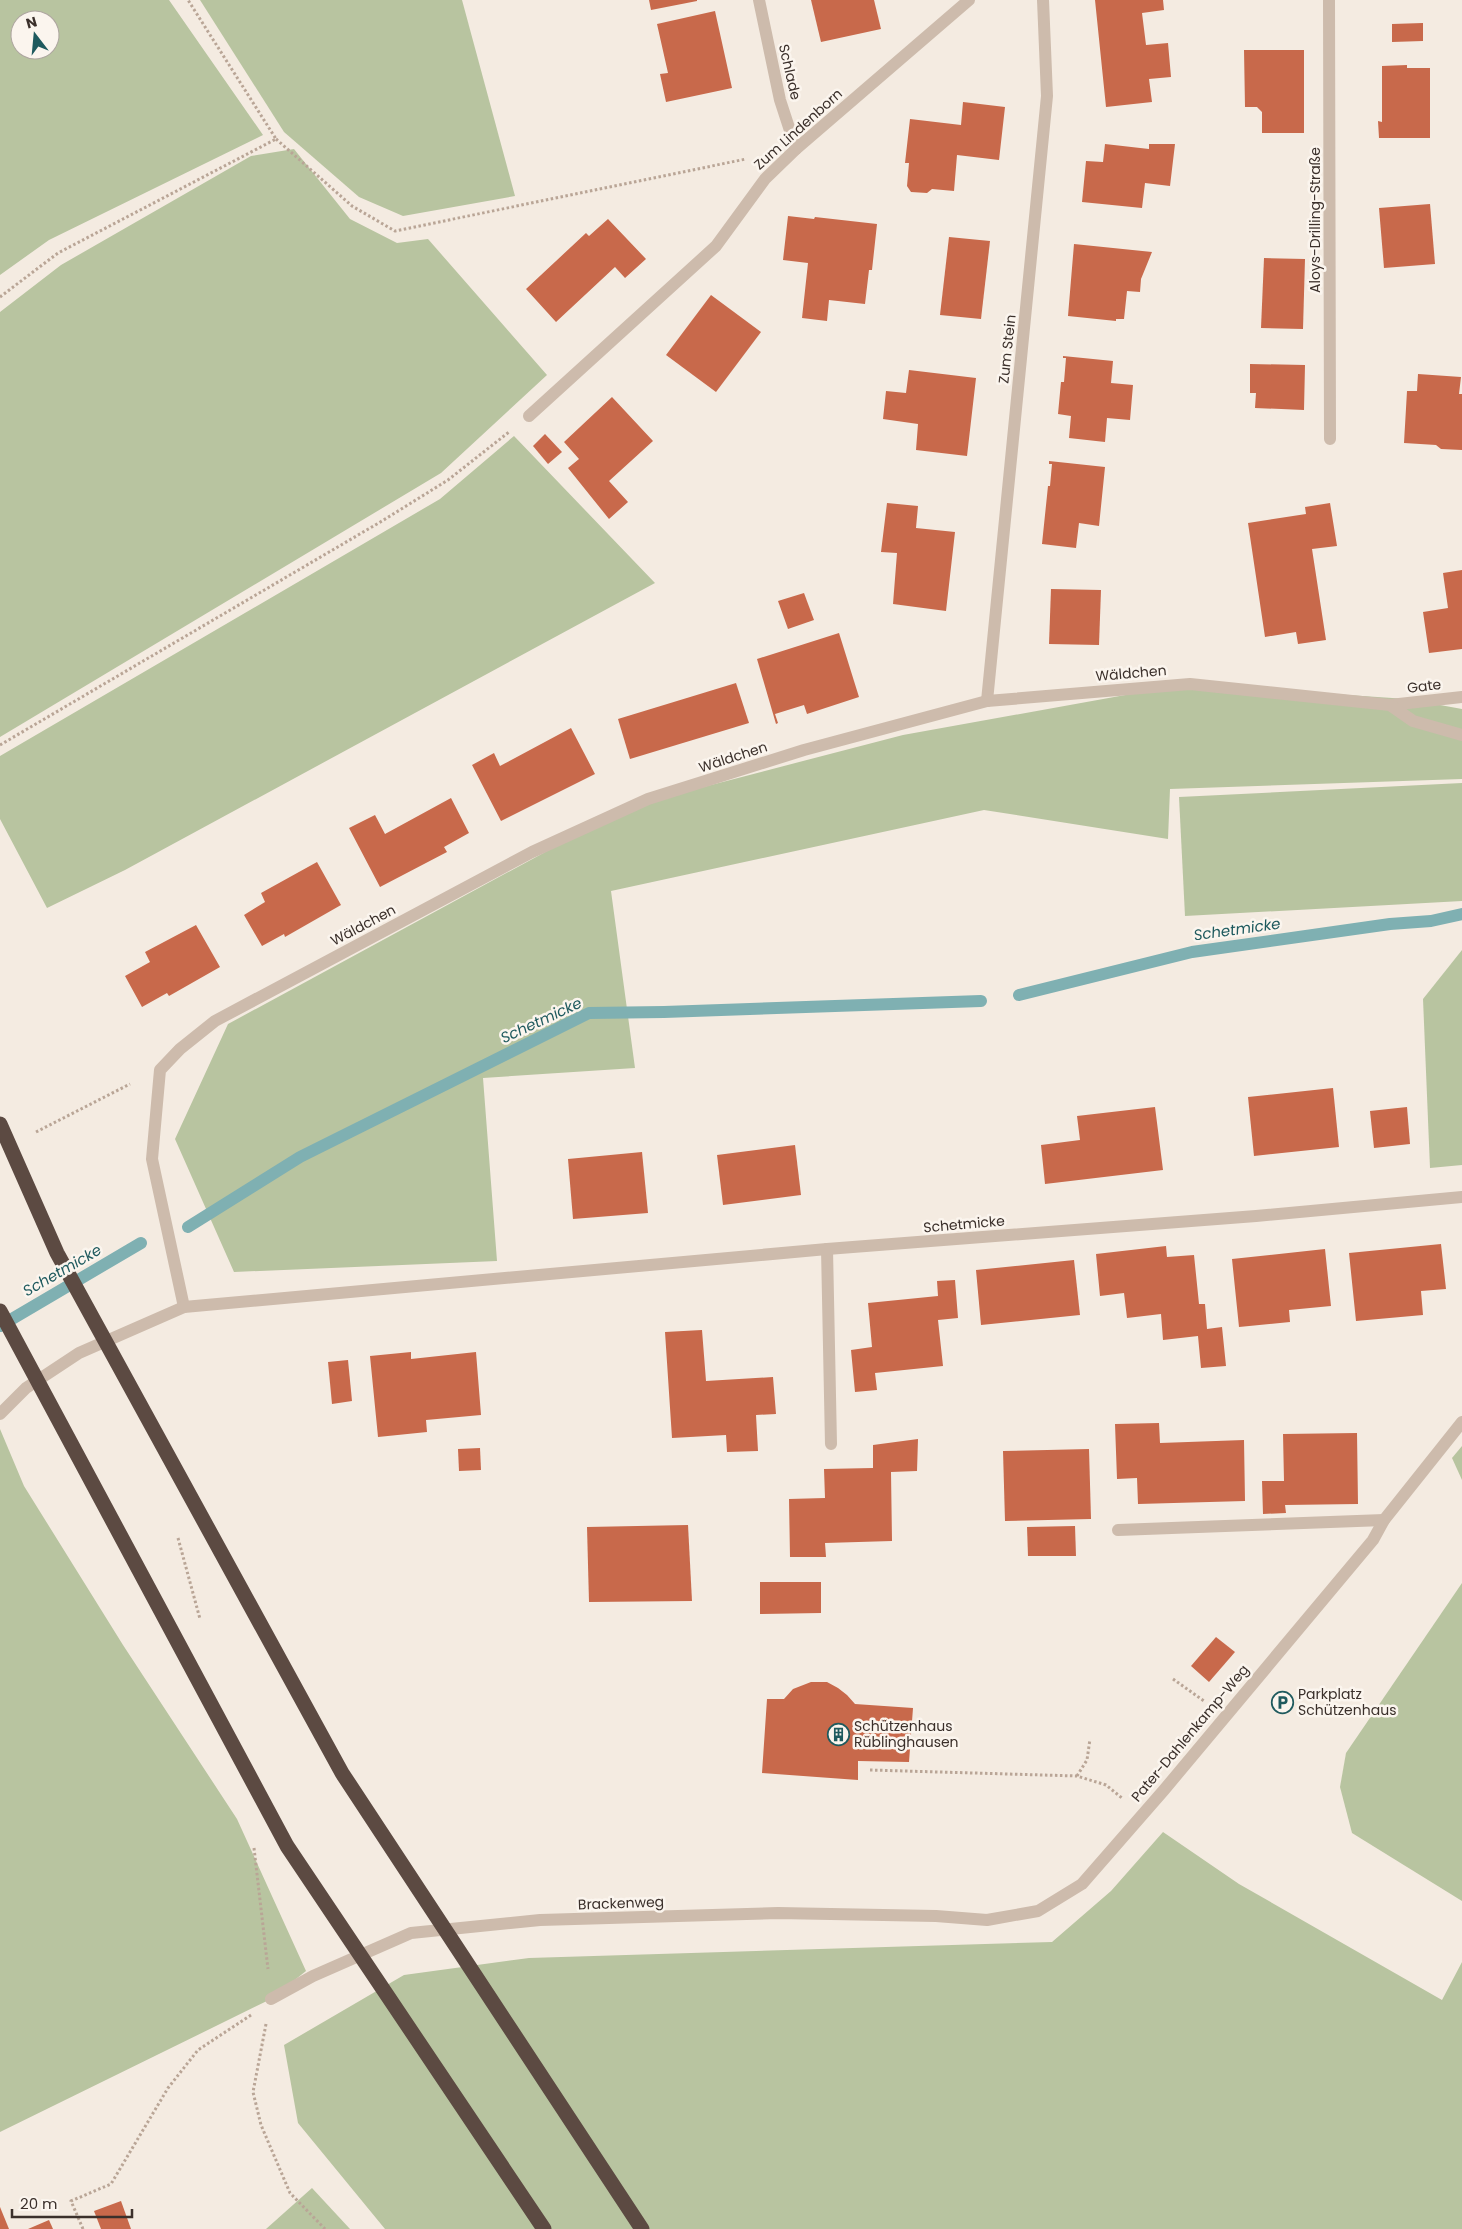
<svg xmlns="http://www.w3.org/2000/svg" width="1462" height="2229" font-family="Poppins,sans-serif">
<rect width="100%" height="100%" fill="#f4ebe1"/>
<g fill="#b8c4a0" fill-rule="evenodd">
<path d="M 0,0 L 169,0 L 263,135 L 49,240 L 0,275 ZM 20,20 L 50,20 L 50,50 L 20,50 Z"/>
<path d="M 200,0 L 462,0 L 515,196 L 403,216 L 359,197 L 284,132 Z"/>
<path d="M 294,149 L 350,219 L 397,243 L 428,239 L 547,375 L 441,473 L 0,737 L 0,312 L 61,265 L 251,156 Z"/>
<path d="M 514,436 L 655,583 L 125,870 L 47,908 L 0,819 L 0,756 L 440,499 Z"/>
<path d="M 1186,684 L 1407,699 L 1462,709 L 1462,779 L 1170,789 L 1168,839 L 984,810 L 611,891 L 635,1068 L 483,1078 L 497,1261 L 234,1272 L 175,1139 L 228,1024 L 630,806 L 903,735 Z"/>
<path d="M 1462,783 L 1462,901 L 1185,916 L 1179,797 Z"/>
<path d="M 1462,950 L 1462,1165 L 1430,1168 L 1423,999 Z"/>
<path d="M 0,1429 L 24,1486 L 123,1645 L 237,1819 L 306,1971 L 271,1999 L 0,2132 Z"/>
<path d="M 1462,1446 L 1462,1480 L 1452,1458 Z"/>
<path d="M 1462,1583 L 1462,1901 L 1352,1833 L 1340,1787 L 1346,1753 Z"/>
<path d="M 1163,1832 L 1239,1884 L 1442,2000 L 1462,1962 L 1462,2229 L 385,2229 L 298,2123 L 284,2045 L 404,1975 L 529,1958 L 1052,1942 L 1111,1891 Z"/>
<path d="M 312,2188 L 350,2229 L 266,2229 Z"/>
</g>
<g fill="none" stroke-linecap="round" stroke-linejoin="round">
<g stroke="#7fb0b2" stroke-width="12">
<path d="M 1019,995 L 1192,952 L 1390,924 L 1431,921 L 1462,914"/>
<path d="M 188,1227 L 300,1157 L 589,1013 L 664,1012 L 981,1001"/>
<path d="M 0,1326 L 141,1243"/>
</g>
</g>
<g fill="#c8694b">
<path d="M 649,0 L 697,0 L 697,1 L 651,10 Z"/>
<path d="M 811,0 L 874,0 L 881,29 L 821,42 Z"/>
<path d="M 1095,0 L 1163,0 L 1164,10 L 1142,13 L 1146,45 L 1168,43 L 1171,77 L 1149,79 L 1152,102 L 1106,107 Z"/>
<path d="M 715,11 L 732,88 L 666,102 L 660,74 L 668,73 L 657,24 Z"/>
<path d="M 1423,23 L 1423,41 L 1392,42 L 1392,24 Z"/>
<path d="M 1244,50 L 1304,50 L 1304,133 L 1262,133 L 1262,112 L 1257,107 L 1245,107 Z"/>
<path d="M 1407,65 L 1407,68 L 1430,68 L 1430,138 L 1379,138 L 1378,121 L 1382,122 L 1382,66 Z"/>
<path d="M 963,102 L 1005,107 L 999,160 L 957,155 L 954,191 L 932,189 L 927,193 L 911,192 L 907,186 L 909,163 L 905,163 L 910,119 L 961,125 Z"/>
<path d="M 1105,144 L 1149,149 L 1149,144 L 1175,144 L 1170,186 L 1145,183 L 1142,208 L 1082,202 L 1086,161 L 1103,162 Z"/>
<path d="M 1430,204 L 1435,264 L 1384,268 L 1379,208 Z"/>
<path d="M 788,216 L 814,219 L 815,217 L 877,224 L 872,270 L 869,270 L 865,304 L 829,300 L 827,321 L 802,318 L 808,263 L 783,260 Z"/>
<path d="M 608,219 L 646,259 L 625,278 L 615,267 L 556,322 L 526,289 L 586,233 L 589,236 Z"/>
<path d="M 949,237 L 990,241 L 981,319 L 940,315 Z"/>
<path d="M 1074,244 L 1152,252 L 1141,279 L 1140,292 L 1127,291 L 1124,319 L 1116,319 L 1116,321 L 1068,316 Z"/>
<path d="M 1264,258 L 1305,259 L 1303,329 L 1261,328 Z"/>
<path d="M 711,295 L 761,332 L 716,392 L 666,355 Z"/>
<path d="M 1063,356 L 1113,361 L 1111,383 L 1133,385 L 1130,420 L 1107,418 L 1105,442 L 1069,438 L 1071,416 L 1058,414 L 1061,382 L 1064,382 L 1066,358 L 1063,358 Z"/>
<path d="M 1250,364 L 1305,365 L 1304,410 L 1255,408 L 1256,393 L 1250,393 Z"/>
<path d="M 909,370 L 976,378 L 967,456 L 916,450 L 918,424 L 883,419 L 886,391 L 906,393 Z"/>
<path d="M 1418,374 L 1461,377 L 1459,394 L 1462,394 L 1462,450 L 1441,449 L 1436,445 L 1404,443 L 1407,391 L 1417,391 Z"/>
<path d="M 612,397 L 653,441 L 609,481 L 628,502 L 609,519 L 568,468 L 579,459 L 564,442 Z"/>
<path d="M 545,434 L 562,452 L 548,464 L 533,446 Z"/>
<path d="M 1049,461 L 1105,467 L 1099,526 L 1079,523 L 1076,548 L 1042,544 L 1048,486 L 1050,486 L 1052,464 L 1049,464 Z"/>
<path d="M 887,503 L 918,506 L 916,528 L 955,532 L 946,611 L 893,604 L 897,553 L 881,552 Z"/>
<path d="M 1330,503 L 1337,546 L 1312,549 L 1326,640 L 1298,644 L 1296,632 L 1265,637 L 1248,523 L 1306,514 L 1305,507 Z"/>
<path d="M 1462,570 L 1462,649 L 1429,653 L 1423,612 L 1448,608 L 1443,573 Z"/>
<path d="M 1051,589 L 1101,590 L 1099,645 L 1049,644 Z"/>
<path d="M 804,593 L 814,620 L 788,629 L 778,601 Z"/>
<path d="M 839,633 L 859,697 L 807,714 L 804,705 L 775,714 L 778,723 L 776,724 L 757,659 Z"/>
<path d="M 736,683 L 749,723 L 630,759 L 618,719 Z"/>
<path d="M 571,728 L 595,774 L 501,821 L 472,765 L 494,753 L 500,766 Z"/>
<path d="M 451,798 L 469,833 L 444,847 L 447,852 L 380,887 L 349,828 L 375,815 L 385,834 Z"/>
<path d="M 317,862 L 341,905 L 285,937 L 284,934 L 262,946 L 244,915 L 265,902 L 261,893 Z"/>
<path d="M 196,925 L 220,967 L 169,996 L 167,993 L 142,1007 L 125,976 L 150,962 L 145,952 Z"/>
<path d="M 1333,1088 L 1339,1147 L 1254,1156 L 1248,1097 Z"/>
<path d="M 1155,1107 L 1163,1170 L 1045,1184 L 1041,1145 L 1080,1140 L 1077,1116 Z"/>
<path d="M 1407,1107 L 1410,1144 L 1374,1148 L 1370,1111 Z"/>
<path d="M 795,1145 L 801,1195 L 723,1205 L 717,1155 Z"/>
<path d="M 642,1152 L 648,1213 L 573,1219 L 568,1159 Z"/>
<path d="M 1441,1244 L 1446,1289 L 1421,1291 L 1423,1315 L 1356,1321 L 1349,1253 Z"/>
<path d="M 1166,1246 L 1167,1257 L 1194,1255 L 1199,1304 L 1205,1304 L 1207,1329 L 1222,1327 L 1226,1366 L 1201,1368 L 1198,1336 L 1163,1340 L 1161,1314 L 1127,1318 L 1124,1293 L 1100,1296 L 1096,1254 Z"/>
<path d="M 1325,1249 L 1331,1306 L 1289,1310 L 1290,1322 L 1239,1327 L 1232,1259 Z"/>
<path d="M 1074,1260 L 1080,1315 L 981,1325 L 976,1270 Z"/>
<path d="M 955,1280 L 958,1318 L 938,1320 L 943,1366 L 875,1373 L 877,1390 L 855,1392 L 851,1350 L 872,1347 L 868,1303 L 938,1296 L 937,1281 Z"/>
<path d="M 702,1330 L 706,1381 L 773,1377 L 776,1414 L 756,1415 L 758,1451 L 727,1452 L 726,1435 L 672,1438 L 665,1332 Z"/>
<path d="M 411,1352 L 411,1359 L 476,1352 L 481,1415 L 426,1420 L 427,1432 L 378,1437 L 370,1356 Z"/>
<path d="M 348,1360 L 352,1401 L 332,1404 L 328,1362 Z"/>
<path d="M 1159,1423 L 1160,1443 L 1244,1440 L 1245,1501 L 1138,1504 L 1137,1478 L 1117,1479 L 1115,1424 Z"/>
<path d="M 1357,1433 L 1358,1504 L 1285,1505 L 1286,1513 L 1263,1514 L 1262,1481 L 1284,1481 L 1283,1434 Z"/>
<path d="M 918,1439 L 917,1471 L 891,1472 L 892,1541 L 825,1543 L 826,1557 L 790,1557 L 789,1499 L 825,1498 L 824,1469 L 873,1468 L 873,1445 Z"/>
<path d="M 480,1448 L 481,1470 L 459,1471 L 458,1449 Z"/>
<path d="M 1089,1449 L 1091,1519 L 1005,1521 L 1003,1451 Z"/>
<path d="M 688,1525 L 692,1601 L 589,1602 L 587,1527 Z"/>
<path d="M 1075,1526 L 1076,1556 L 1028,1556 L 1027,1527 Z"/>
<path d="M 760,1582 L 821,1582 L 821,1613 L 760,1614 Z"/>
<path d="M 1216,1637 L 1235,1652 L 1209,1682 L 1191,1666 Z"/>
<path d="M 811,1682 L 827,1682 L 838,1688 L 847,1695 L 855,1704 L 913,1708 L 909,1762 L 858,1761 L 858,1780 L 762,1773 L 767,1699 L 784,1699 L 793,1689 Z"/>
<path d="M 121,2201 L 131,2229 L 101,2229 L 94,2211 Z"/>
<path d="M 0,2207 L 9,2229 L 0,2229 Z"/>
<path d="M 49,2220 L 53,2229 L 28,2229 Z"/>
</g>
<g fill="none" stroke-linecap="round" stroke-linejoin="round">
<g stroke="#b9a596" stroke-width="3" stroke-dasharray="2.5 2.5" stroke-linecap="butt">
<path d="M 276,139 L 352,206 L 395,231 L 746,159"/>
<path d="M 0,297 L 58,253 L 276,139 L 188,0"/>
<path d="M 0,745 L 382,521 L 448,480 L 509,432"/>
<path d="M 36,1132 L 130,1084"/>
<path d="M 178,1538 L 200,1619"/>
<path d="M 1173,1679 L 1204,1701"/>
<path d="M 870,1770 L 1077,1776 L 1106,1785 L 1122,1798"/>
<path d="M 1077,1776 L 1087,1760 L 1090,1739"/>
<path d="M 254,1848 L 268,1969"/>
<path d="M 266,2024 L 253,2092 L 261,2125 L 290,2193 L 325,2229"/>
<path d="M 83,2229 L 71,2201 L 111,2184 L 168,2088 L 198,2050 L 251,2015"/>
</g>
<g stroke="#cdbbac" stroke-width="12">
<path d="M 759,0 L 780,100 L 796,149"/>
<path d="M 1329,0 L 1330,439"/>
<path d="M 529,416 L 716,246 L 765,179 L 796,149 L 969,0"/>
<path d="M 987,701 L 1047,96 L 1043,0"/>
<path d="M 1390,705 L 1462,697"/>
<path d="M 827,1249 L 831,1444"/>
<path d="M 184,1307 L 152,1159 L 160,1070 L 180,1049 L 215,1021 L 532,852 L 648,799 L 804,750 L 987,701 L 1190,684 L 1390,705 L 1413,721 L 1462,735"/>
<path d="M 0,1414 L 26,1388 L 79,1353 L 184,1307 L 827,1249 L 1256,1216 L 1462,1197"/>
<path d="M 1118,1530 L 1384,1520"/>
<path d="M 271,1999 L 313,1976 L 411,1933 L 540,1920 L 778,1913 L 936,1916 L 987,1920 L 1038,1911 L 1082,1884 L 1164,1790 L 1373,1540 L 1384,1520 L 1462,1422"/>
</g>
<g stroke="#5c4a42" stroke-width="15">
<path d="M 0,1124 L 57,1253 L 342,1773 L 642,2229"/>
<path d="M 0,1311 L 287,1846 L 544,2229"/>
</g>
</g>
<defs>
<symbol id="parking-ring" viewBox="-11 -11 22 22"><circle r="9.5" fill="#fbf5ee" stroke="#1f5a5e" stroke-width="1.5"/><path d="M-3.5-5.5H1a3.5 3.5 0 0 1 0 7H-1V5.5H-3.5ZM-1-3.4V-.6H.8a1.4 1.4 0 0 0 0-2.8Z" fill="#1f5a5e"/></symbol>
<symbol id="building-ring" viewBox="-11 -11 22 22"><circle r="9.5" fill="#fbf5ee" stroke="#1f5a5e" stroke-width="1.5"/><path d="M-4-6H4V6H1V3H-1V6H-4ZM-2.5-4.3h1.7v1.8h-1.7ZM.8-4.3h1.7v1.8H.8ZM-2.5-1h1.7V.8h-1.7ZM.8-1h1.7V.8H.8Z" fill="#1f5a5e"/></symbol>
</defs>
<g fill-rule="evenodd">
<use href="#parking-ring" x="1270" y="1690" width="25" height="25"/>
<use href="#building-ring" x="826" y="1722" width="25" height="25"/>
</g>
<g text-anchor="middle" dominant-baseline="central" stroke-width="5" stroke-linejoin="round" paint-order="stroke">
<g font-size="14" fill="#3b302b" stroke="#fbf5ee">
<text transform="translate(790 72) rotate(77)">Schlade</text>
<text transform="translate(798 129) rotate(-42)">Zum Lindenborn</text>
<text transform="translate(1315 220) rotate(-90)">Aloys-Drilling-Straße</text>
<text transform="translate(1007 349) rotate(-84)">Zum Stein</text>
<text transform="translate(1131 673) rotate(-5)">Wäldchen</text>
<text transform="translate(1424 686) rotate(-7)">Gate</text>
<text transform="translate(733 757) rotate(-18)">Wäldchen</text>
<text transform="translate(363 925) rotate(-28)">Wäldchen</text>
<text transform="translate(964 1224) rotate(-5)">Schetmicke</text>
<text transform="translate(1190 1733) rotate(-50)">Pater-Dahlenkamp-Weg</text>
<text transform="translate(621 1903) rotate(-2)">Brackenweg</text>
</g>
<g font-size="14" fill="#3b302b" stroke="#fbf5ee" text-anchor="start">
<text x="1298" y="1694">Parkplatz<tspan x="1298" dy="16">Schützenhaus</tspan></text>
<text x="854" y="1726">Schützenhaus<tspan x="854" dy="16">Rüblinghausen</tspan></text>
</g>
<g font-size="15" font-style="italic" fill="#1f5a5e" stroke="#fbf5ee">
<text transform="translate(1237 929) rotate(-8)">Schetmicke</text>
<text transform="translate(541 1020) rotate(-25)">Schetmicke</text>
<text transform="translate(62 1270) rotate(-30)">Schetmicke</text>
</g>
</g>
<g transform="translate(35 35) rotate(344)"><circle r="24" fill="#fbf5ee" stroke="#aea6a0"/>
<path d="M0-4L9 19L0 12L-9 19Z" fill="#1f5a5e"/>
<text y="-8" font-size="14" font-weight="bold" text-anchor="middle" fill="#3b302b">N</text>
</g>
<path d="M12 2209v8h120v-8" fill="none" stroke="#3b302b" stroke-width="2.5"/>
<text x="20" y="2209" font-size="15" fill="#3b302b" stroke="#fbf5ee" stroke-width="4" paint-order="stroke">20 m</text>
</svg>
